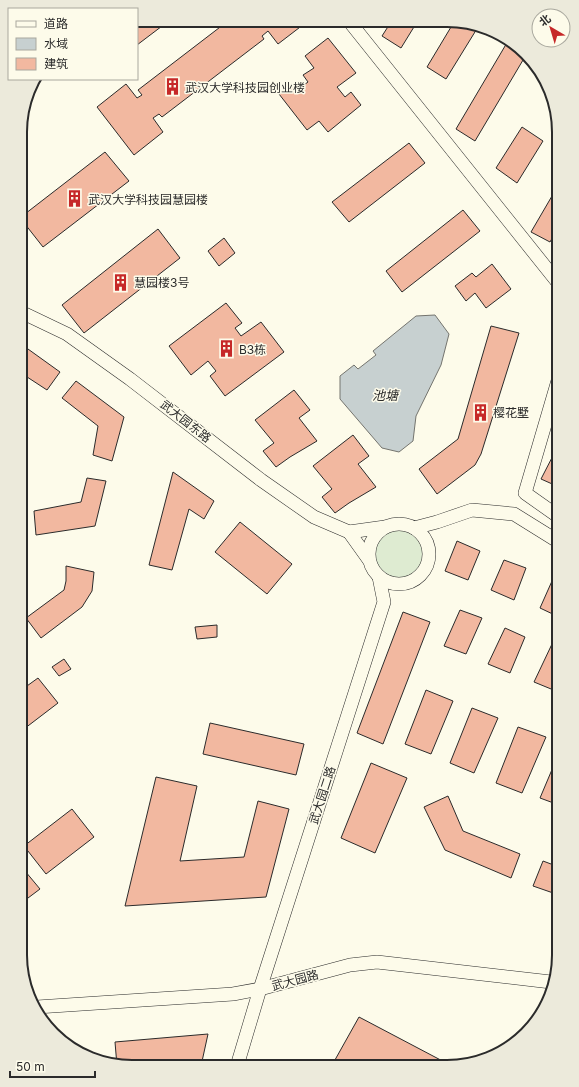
<svg xmlns="http://www.w3.org/2000/svg" width="579" height="1087" font-family="Inter,'Noto Sans SC',sans-serif">
<rect width="100%" height="100%" fill="#fdfbea"/>
<path fill="#deebd1" stroke="#74746e" d="M 394,530 C 398,530 402,529 406,530 C 419,532 428,548 424,561 C 414,589 374,583 374,553 C 374,540 382,534 394,530 Z"/>
<path fill="#c7d0d0" stroke="#74746e" d="M 435,315 L 449,334 L 441,365 L 416,416 L 413,441 L 399,452 L 382,448 L 340,399 L 340,376 L 354,365 L 358,369 L 376,355 L 373,351 L 416,316 Z"/>
<g fill="#f2b8a0" stroke="#2b2b2b">
<path d="M 137,20 L 170,20 L 137,45 Z"/>
<path d="M 228,21 L 308,21 L 278,44 L 268,31 L 262,36 L 264,39 L 162,117 L 159,114 L 153,118 L 163,132 L 134,155 L 97,107 L 126,84 L 137,98 L 142,95 L 138,90 Z"/>
<path d="M 391,22 L 417,22 L 401,48 L 382,36 Z"/>
<path d="M 454,22 L 469,22 L 478,27 L 446,79 L 427,67 Z"/>
<path d="M 328,38 L 356,73 L 337,87 L 345,97 L 351,92 L 361,105 L 328,132 L 319,121 L 307,130 L 279,94 L 292,84 L 297,90 L 308,82 L 303,75 L 314,68 L 305,56 Z"/>
<path d="M 508,41 L 521,48 L 526,55 L 475,141 L 456,129 Z"/>
<path d="M 522,127 L 543,141 L 517,183 L 496,168 Z"/>
<path d="M 409,143 L 425,163 L 349,222 L 332,202 Z"/>
<path d="M 105,152 L 129,181 L 43,247 L 21,219 L 21,217 Z"/>
<path d="M 559,184 L 559,226 L 550,242 L 531,232 Z"/>
<path d="M 463,210 L 480,231 L 402,292 L 386,271 Z"/>
<path d="M 158,229 L 180,258 L 84,333 L 62,305 Z"/>
<path d="M 224,238 L 235,253 L 219,266 L 208,251 Z"/>
<path d="M 492,264 L 511,289 L 486,308 L 475,293 L 466,301 L 455,286 L 472,273 L 476,277 Z"/>
<path d="M 226,303 L 242,323 L 235,328 L 241,336 L 261,322 L 284,352 L 225,396 L 210,376 L 216,371 L 208,361 L 191,375 L 169,346 Z"/>
<path d="M 491,326 L 519,333 L 481,454 L 475,465 L 437,494 L 419,469 L 458,439 Z"/>
<path d="M 21,344 L 60,372 L 47,390 L 21,373 Z"/>
<path d="M 76,381 L 124,417 L 112,461 L 93,455 L 98,426 L 62,398 Z"/>
<path d="M 294,390 L 310,410 L 299,418 L 317,441 L 290,457 L 276,467 L 263,451 L 274,443 L 255,420 Z"/>
<path d="M 353,435 L 369,456 L 358,464 L 376,487 L 349,503 L 335,513 L 322,497 L 332,489 L 313,466 Z"/>
<path d="M 559,444 L 559,487 L 541,479 Z"/>
<path d="M 173,472 L 214,501 L 204,519 L 189,509 L 172,570 L 149,565 Z"/>
<path d="M 87,478 L 106,481 L 95,526 L 36,535 L 34,511 L 81,502 Z"/>
<path d="M 240,522 L 292,564 L 267,594 L 215,552 Z"/>
<path d="M 457,541 L 480,551 L 468,580 L 445,571 Z"/>
<path d="M 504,560 L 526,568 L 514,600 L 491,590 Z"/>
<path d="M 66,566 L 94,572 L 92,591 L 82,607 L 41,638 L 26,618 L 64,590 L 66,581 Z"/>
<path d="M 552,581 L 559,584 L 559,617 L 540,608 Z"/>
<path d="M 460,610 L 482,618 L 466,654 L 444,646 Z"/>
<path d="M 403,612 L 430,622 L 383,744 L 357,733 Z"/>
<path d="M 217,625 L 217,637 L 197,639 L 195,627 Z"/>
<path d="M 505,628 L 525,637 L 510,673 L 488,664 Z"/>
<path d="M 552,644 L 559,647 L 559,686 L 556,691 L 534,682 Z"/>
<path d="M 64,659 L 71,669 L 59,676 L 52,667 Z"/>
<path d="M 38,678 L 58,703 L 20,732 L 20,691 Z"/>
<path d="M 426,690 L 453,701 L 431,754 L 405,744 Z"/>
<path d="M 472,708 L 498,718 L 474,773 L 450,763 Z"/>
<path d="M 210,723 L 304,744 L 296,775 L 203,754 Z"/>
<path d="M 518,727 L 546,737 L 522,793 L 496,783 Z"/>
<path d="M 559,753 L 559,805 L 540,798 Z"/>
<path d="M 371,763 L 407,778 L 375,853 L 341,838 Z"/>
<path d="M 156,777 L 197,786 L 180,861 L 244,857 L 258,801 L 289,809 L 266,897 L 125,906 Z"/>
<path d="M 448,796 L 463,831 L 520,854 L 511,878 L 445,850 L 424,807 Z"/>
<path d="M 72,809 L 94,837 L 46,874 L 24,846 Z"/>
<path d="M 543,861 L 559,867 L 559,895 L 533,886 Z"/>
<path d="M 20,865 L 40,889 L 20,904 Z"/>
<path d="M 359,1017 L 452,1066 L 331,1067 Z"/>
<path d="M 208,1034 L 201,1066 L 117,1066 L 115,1042 Z"/>
</g>
<g fill="none" stroke-linecap="round" stroke-linejoin="round">
<defs>
<g id="minor">
<path d="M 349,21 L 559,284"/>
<path d="M 21,312 L 67,334 L 130,379 L 261,480 L 314,517 L 349,532"/>
<path d="M 559,517 L 525,493 L 559,377"/>
<circle cx="399" cy="554" r="30"/>
<path d="M 414,528 L 437,522 L 472,510 L 514,514 L 559,542"/>
<path d="M 349,532 L 385,527"/>
<path d="M 349,532 L 369,560"/>
<path d="M 37,1007 L 233,994 L 260,989 L 350,965 L 377,962 L 551,982"/>
<path d="M 237,1066 L 260,989 L 384,602 L 379,577"/>
</g>
</defs>
<use href="#minor" stroke="#2b2b2b" stroke-width="14"/>
<use href="#minor" stroke="#fdfbea" stroke-width="13"/>
</g>
<defs>
<symbol id="building-bare" viewBox="-9 -9 18 18"><path d="M-4-6H4V6H1V3H-1V6H-4ZM-2.5-4.3h1.7v1.8h-1.7ZM.8-4.3h1.7v1.8H.8ZM-2.5-1h1.7V.8h-1.7ZM.8-1h1.7V.8H.8Z" fill="#c62828" stroke="#fdfbea" stroke-width="2.5" paint-order="stroke"/></symbol>
</defs>
<g fill-rule="evenodd">
<use href="#building-bare" x="160" y="74" width="25" height="25"/>
<use href="#building-bare" x="62" y="186" width="25" height="25"/>
<use href="#building-bare" x="108" y="270" width="25" height="25"/>
<use href="#building-bare" x="214" y="336" width="25" height="25"/>
<use href="#building-bare" x="468" y="400" width="25" height="25"/>
</g>
<g text-anchor="middle" dominant-baseline="central" stroke-width="3" stroke-linejoin="round" paint-order="stroke">
<g font-size="12" fill="#2b2b2b" stroke="#fdfbea" text-anchor="start">
<text x="185" y="87">武汉大学科技园创业楼</text>
<text x="88" y="199">武汉大学科技园慧园楼</text>
<text x="134" y="282">慧园楼3号</text>
<text x="239" y="349">B3栋</text>
<text x="493" y="412">樱花墅</text>
</g>
<g font-size="12" fill="#2b2b2b" stroke="#fdfbea">
<text transform="translate(186 421) rotate(38)">武大园东路</text>
<text transform="translate(322 795) rotate(-72)">武大园二路</text>
<text transform="translate(295 980) rotate(-15)">武大园路</text>
</g>
<g font-size="13" font-style="italic" fill="#2b2b2b" stroke="#fdfbea">
<text x="385" y="395">池塘</text>
</g>
</g>
<path d="M0 0H579V1087H0ZM132 27H447A105 105 0 0 1 552 132V955A105 105 0 0 1 447 1060H132A105 105 0 0 1 27 955V132A105 105 0 0 1 132 27Z" fill="#eceadb" fill-rule="evenodd"/>
<path fill="none" stroke="#2b2b2b" stroke-width="2" d="M132 27H447A105 105 0 0 1 552 132V955A105 105 0 0 1 447 1060H132A105 105 0 0 1 27 955V132A105 105 0 0 1 132 27Z"/>
<rect x="8" y="8" width="130" height="72" fill="#fdfbea" stroke="#a9a89e"/>
<rect x="16" y="21" width="20" height="6" fill="#fdfbea" stroke="#a9a89e"/>
<text x="44" y="28" font-size="12" fill="#2b2b2b">道路</text>
<rect x="16" y="38" width="20" height="12" fill="#c7d0d0" stroke="#a9a89e"/>
<text x="44" y="48" font-size="12" fill="#2b2b2b">水域</text>
<rect x="16" y="58" width="20" height="12" fill="#f2b8a0" stroke="#a9a89e"/>
<text x="44" y="68" font-size="12" fill="#2b2b2b">建筑</text>
<g transform="translate(551 28) rotate(322)"><circle r="19" fill="#fdfbea" stroke="#a9a89e"/>
<path d="M0-3L7 15L0 10L-7 15Z" fill="#c62828"/>
<text y="-6" font-size="11" font-weight="bold" text-anchor="middle" fill="#2b2b2b">北</text>
</g>
<path d="M10 1071v6h85v-6" fill="none" stroke="#2b2b2b" stroke-width="2"/>
<text x="16" y="1071" font-size="12" fill="#2b2b2b" stroke="#fdfbea" stroke-width="3" paint-order="stroke">50 m</text>
</svg>
